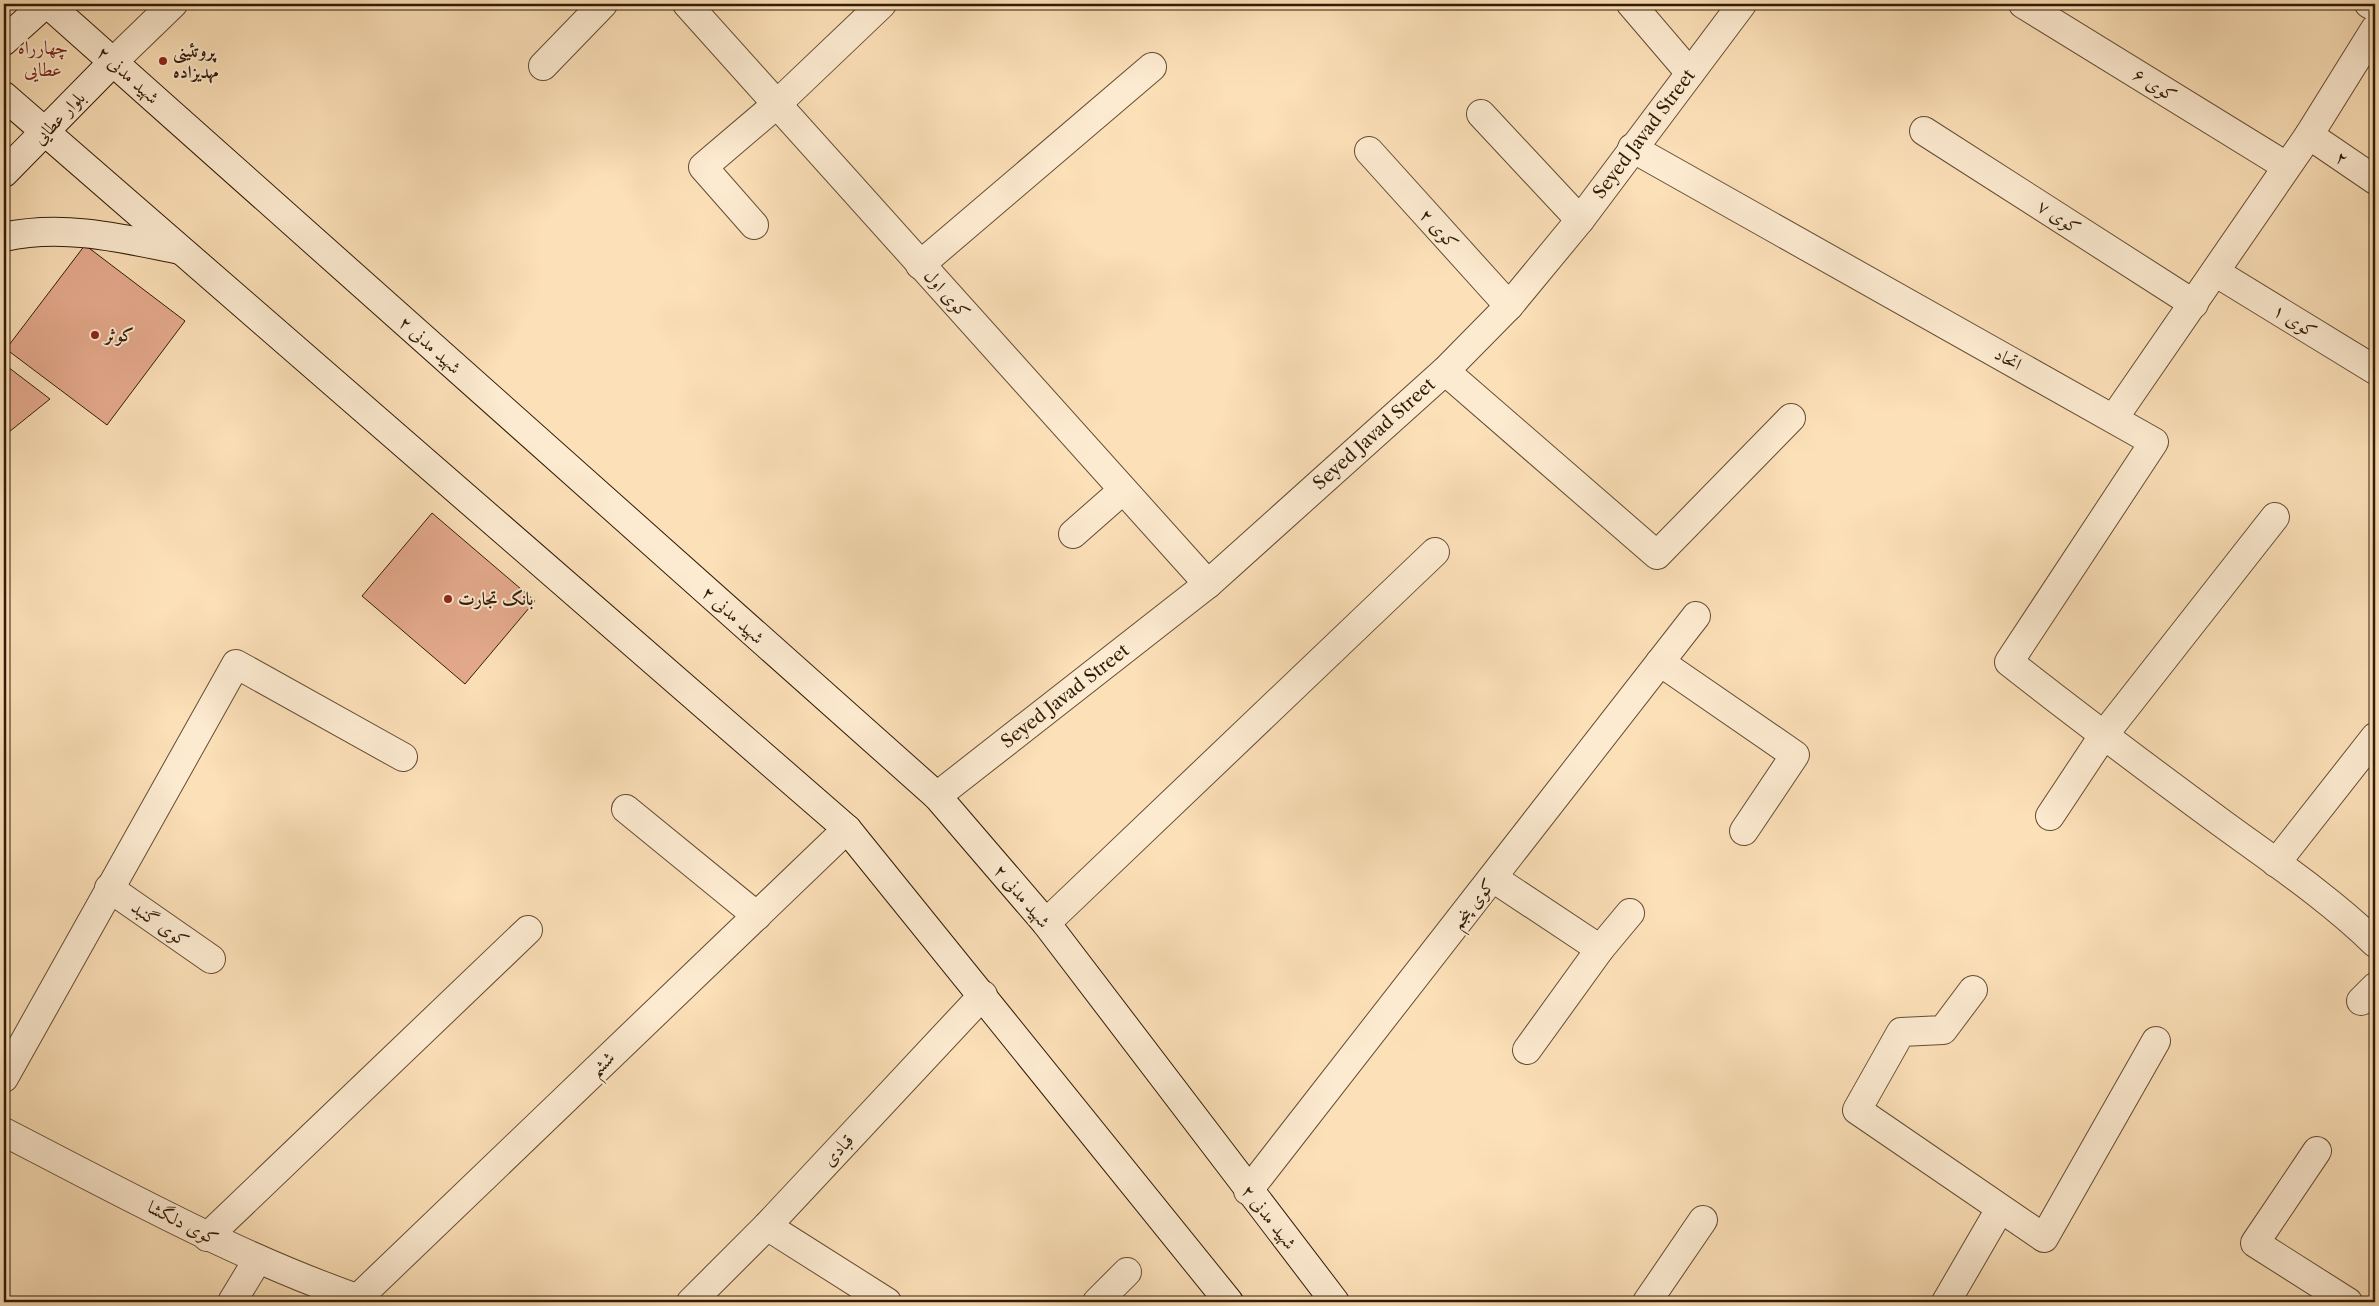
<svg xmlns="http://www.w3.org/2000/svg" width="2379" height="1306" font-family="'Libre Caslon Text',Amiri,serif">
<rect width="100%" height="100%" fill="#fce0b8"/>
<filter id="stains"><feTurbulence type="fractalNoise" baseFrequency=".004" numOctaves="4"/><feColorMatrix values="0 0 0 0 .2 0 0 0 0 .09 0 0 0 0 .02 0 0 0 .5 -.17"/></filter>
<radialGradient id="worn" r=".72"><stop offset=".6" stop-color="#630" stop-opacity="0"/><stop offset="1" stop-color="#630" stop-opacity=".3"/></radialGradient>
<g fill="#e5aa8d" stroke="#321b07">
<path d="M 85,245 L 185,321 L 107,425 L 6,349 Z"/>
<path d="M 4,364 L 50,399 L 4,436 Z"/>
<path d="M 432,513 L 535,601 L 465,684 L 362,596 Z"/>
</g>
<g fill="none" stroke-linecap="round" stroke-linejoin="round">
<defs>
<g id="minor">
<path d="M 687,4 L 1208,584"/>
<path d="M 1631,4 L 1690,73"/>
<path d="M 2023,4 L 2286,166"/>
<path d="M 2369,4 L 2375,7"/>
<path d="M 543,66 L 603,4"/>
<path d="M 1481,114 L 1580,220"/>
<path d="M 1924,131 L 2194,304"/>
<path d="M 2309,135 L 2375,180"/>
<path d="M 1632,148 L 2154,442 L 2009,662 C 2079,717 2151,771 2223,824 C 2275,862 2330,899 2375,943"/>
<path d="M 1369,151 L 1509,306"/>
<path d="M 754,225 L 703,167 L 777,104 L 882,4"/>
<path d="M 920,265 L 1152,67"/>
<path d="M 2215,272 L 2375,370"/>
<path d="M 1445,371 L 1657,555 L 1791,418"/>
<path d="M 2114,418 L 2309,135 L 2375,29"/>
<path d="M 1073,534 L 1123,490"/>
<path d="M 1660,662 L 1795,755 L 1744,831"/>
<path d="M 937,796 L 1208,584 L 1445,371 L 1509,306 L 1580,220 L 1742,4"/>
<path d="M 626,809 L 757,916"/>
<path d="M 2050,816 L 2103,736 L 2275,517"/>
<path d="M 2276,863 L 2375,737"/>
<path d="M 1493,878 L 1600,949"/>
<path d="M 109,888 L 211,959"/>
<path d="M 1046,923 L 1435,552"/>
<path d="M 1973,990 L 1943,1030 L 1901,1032 L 1857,1110 L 2044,1238 L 2156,1041"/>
<path d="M 2361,1001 L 2375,987"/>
<path d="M 1527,1050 L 1600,949 L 1630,913"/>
<path d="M 4,1078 L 236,664 L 403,757"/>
<path d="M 4,1132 C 123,1193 241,1259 368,1302"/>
<path d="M 2317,1151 L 2255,1243 L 2348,1302"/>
<path d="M 1248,1191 L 1696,616"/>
<path d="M 767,1226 L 887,1302"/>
<path d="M 207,1237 L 528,930"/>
<path d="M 357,1299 L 847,829"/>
<path d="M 232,1302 L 258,1259"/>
<path d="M 691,1302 L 767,1226 L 983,995"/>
<path d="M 1097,1302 L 1127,1272"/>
<path d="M 1647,1302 L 1703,1220"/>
<path d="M 1946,1302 L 2000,1209"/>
</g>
<path id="tertiary" d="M 113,62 L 173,4"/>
<g id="secondary">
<path d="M 48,4 L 937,796 L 1046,923 L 1335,1302"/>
<path d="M 4,41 L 45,4"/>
<path d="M 4,96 L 847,829 L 1229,1302"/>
<path d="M 4,173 L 113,62"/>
<path d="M 4,237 C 63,224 121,238 180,250"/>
</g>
</defs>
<use href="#minor" stroke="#644c33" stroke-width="30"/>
<use href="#tertiary" stroke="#644c33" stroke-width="30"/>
<use href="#secondary" stroke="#321b07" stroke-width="30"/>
<use href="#minor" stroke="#fdebd1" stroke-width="28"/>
<use href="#tertiary" stroke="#fdebd1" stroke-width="28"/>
<use href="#secondary" stroke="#fdebd1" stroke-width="28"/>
</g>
<g fill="#8f2418" stroke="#fdebd1" stroke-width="2">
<circle cx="163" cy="61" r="5"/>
<circle cx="95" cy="335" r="5"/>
<circle cx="448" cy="599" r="5"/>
</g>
<g text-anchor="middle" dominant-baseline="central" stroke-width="4" stroke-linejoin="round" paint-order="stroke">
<g font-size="18" font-weight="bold" fill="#321b07" stroke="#fdebd1" text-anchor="start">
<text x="173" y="51">پروتئينی<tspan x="173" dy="21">مهديزاده</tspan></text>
<text x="105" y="335">کوثر</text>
<text x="458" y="599">بانک تجارت</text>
</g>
<g font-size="18" fill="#321b07" stroke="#fdebd1">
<text transform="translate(128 75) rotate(42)">شهید مدنی ۲</text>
<text transform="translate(2155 85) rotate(32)">کوی ۶</text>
<text transform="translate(59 118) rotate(-46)">بلوار عطایی</text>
<text transform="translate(1644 134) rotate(-53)">Seyed Javad Street</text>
<text transform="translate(2342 158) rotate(34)">۲</text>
<text transform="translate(2059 217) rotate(33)">کوی ۷</text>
<text transform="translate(1439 229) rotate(48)">کوی ۲</text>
<text transform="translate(947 294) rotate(48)">کوی اول</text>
<text transform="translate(2295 321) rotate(32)">کوی ۱</text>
<text transform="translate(430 345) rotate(42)">شهید مدنی ۲</text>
<text transform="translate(2008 359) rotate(29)">اتحاد</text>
<text transform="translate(1374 434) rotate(-42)">Seyed Javad Street</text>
<text transform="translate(733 615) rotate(42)">شهید مدنی ۲</text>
<text transform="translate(1065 696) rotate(-38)">Seyed Javad Street</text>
<text transform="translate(1022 896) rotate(50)">شهید مدنی ۲</text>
<text transform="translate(1473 904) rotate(-52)">کوی پنجم</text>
<text transform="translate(160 924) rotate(35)">کوی گنبد</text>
<text transform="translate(602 1064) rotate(-44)">ششم</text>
<text transform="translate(838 1150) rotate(-47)">قبادی</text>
<text transform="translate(1269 1217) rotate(52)">شهید مدنی ۲</text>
<text transform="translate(183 1223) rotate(27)">کوی دلگشا</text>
</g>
<g font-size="19" fill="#7a1f14" stroke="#fdebd1">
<text x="43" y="47">چهارراه<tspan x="43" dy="22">عطایی</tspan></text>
</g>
</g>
<rect width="2379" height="1306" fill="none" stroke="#fce0b8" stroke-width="20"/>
<rect x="5" y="5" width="2369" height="1296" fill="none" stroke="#321b07" stroke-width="2.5"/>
<rect x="10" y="10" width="2359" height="1286" fill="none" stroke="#321b07"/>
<rect width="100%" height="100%" filter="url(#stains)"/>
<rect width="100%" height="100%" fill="url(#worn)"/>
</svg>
